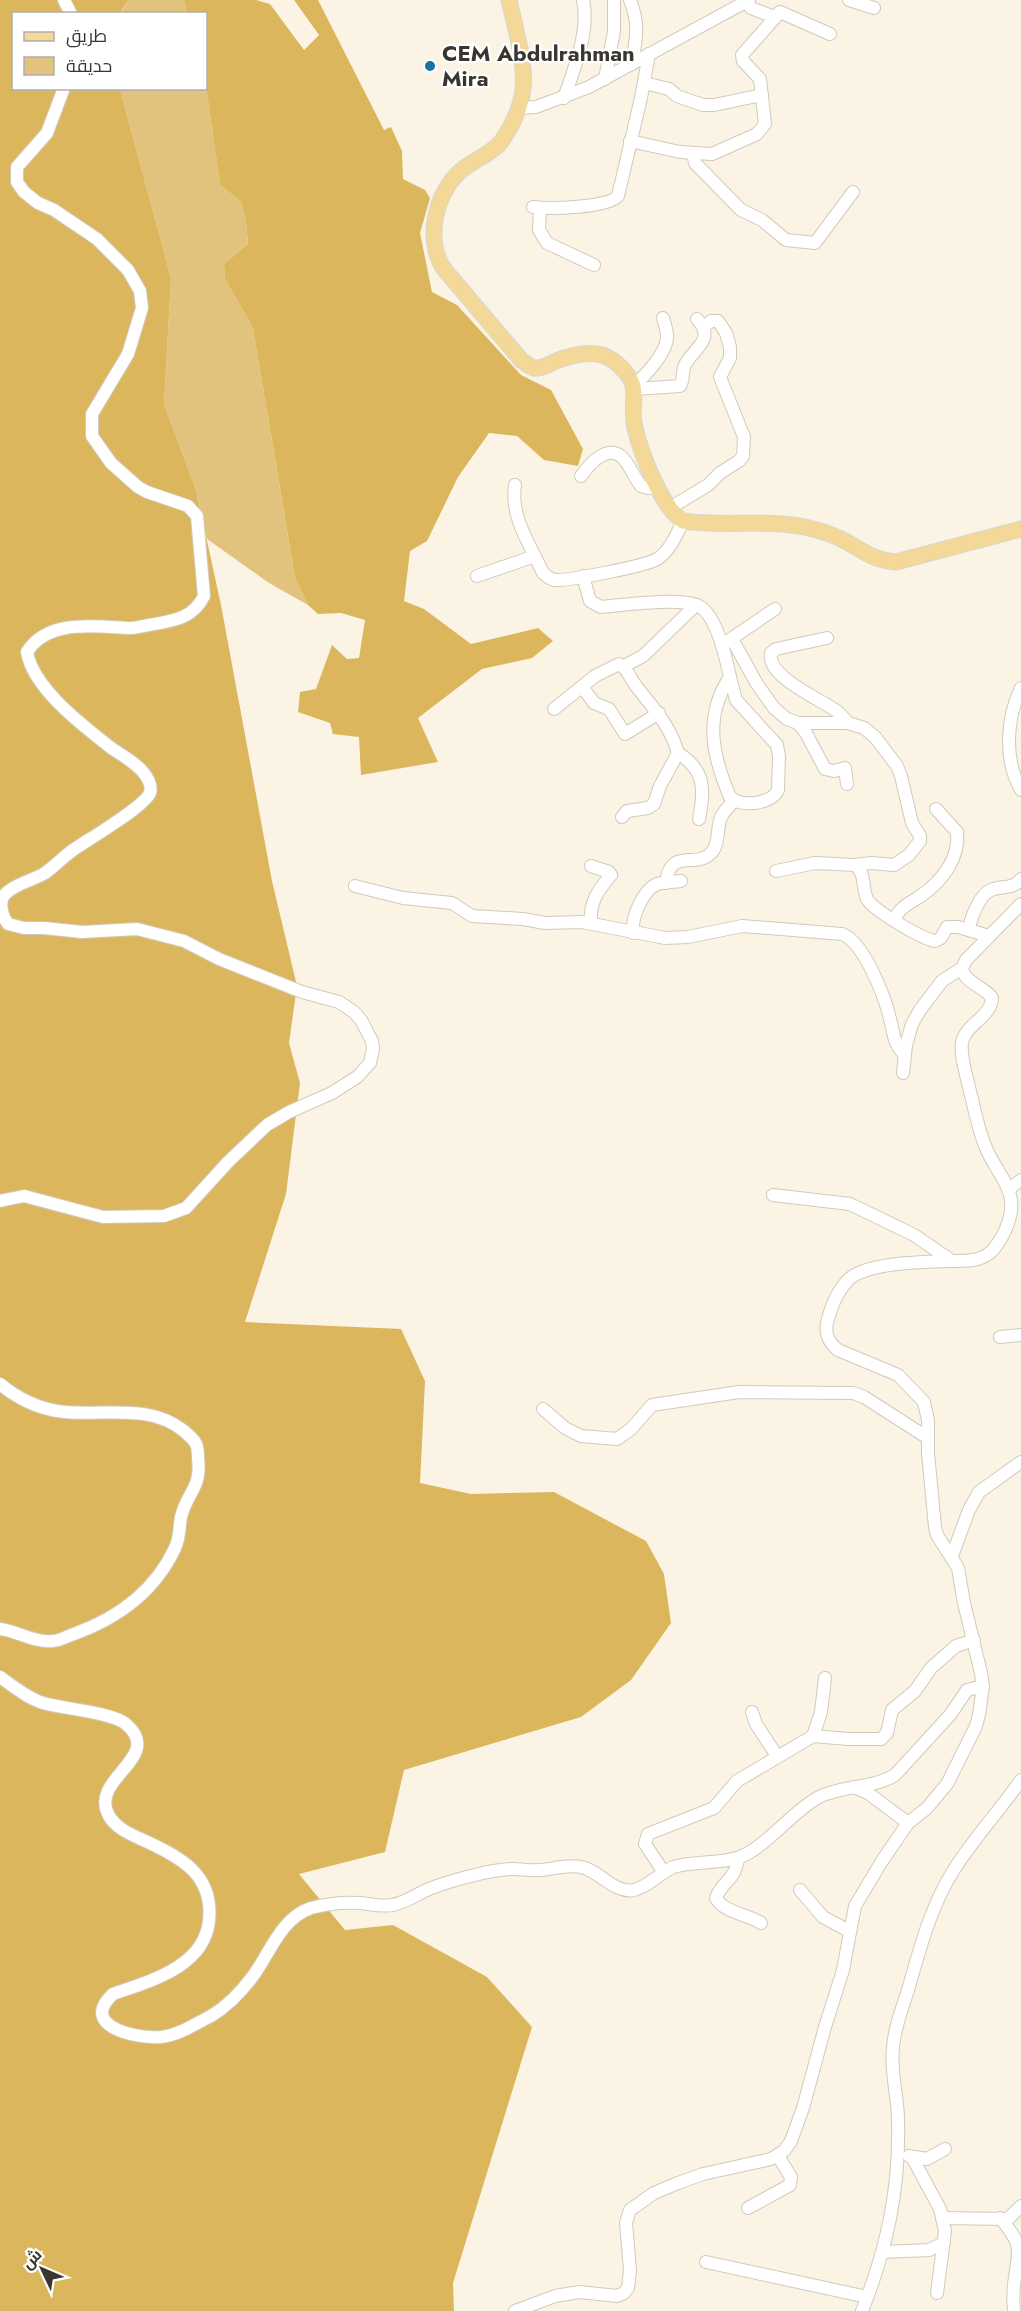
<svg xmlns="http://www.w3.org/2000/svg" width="1021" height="2311" font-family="Jost,Cairo,sans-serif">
<rect width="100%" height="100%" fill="#fbf4e5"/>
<g fill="#e2c37e">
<path d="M 128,0 L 184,0 L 187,13 L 120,14 Z"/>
<path d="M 206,87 L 220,183 L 241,202 L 246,222 L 248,244 L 224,264 L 225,279 L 253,328 L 295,578 L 308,605 L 269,583 L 207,539 L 196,490 L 164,404 L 171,278 L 120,89 Z"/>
</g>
<g fill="#dcb65c">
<path d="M 0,0 L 128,0 L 120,13 L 14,14 L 14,88 L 120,89 L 171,278 L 164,404 L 196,490 L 221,605 L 272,881 L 297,986 L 289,1043 L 300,1083 L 286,1194 L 245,1322 L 401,1329 L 425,1381 L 420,1483 L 471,1494 L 554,1492 L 646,1541 L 664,1574 L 671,1623 L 631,1680 L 581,1717 L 404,1770 L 385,1852 L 299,1874 L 345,1930 L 393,1925 L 487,1977 L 532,2027 L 453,2283 L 454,2311 L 0,2311 Z"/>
<path d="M 184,0 L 256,0 L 270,4 L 304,50 L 319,35 L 294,0 L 318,0 L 384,130 L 391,127 L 402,151 L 403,179 L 425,190 L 430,198 L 420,233 L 432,292 L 457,305 L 521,375 L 551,390 L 583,449 L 578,466 L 544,460 L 517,436 L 489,433 L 458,477 L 427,541 L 410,551 L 404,601 L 424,609 L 471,644 L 538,628 L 553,641 L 532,658 L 482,669 L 418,718 L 438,762 L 361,775 L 359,737 L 333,734 L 330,723 L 298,712 L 300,692 L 316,689 L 332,645 L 347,659 L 359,658 L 365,620 L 341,613 L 318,614 L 308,605 L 295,578 L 253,328 L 225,279 L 224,264 L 248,244 L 246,222 L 241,202 L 220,184 L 206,87 L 206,14 L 187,13 Z"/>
</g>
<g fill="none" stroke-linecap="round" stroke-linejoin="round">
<defs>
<g id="minor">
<path d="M 64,0 L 71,14"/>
<path d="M 630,0 C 640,25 636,38 632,64"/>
<path d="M 849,0 L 874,8"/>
<path d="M 746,2 L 751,8 L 774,17"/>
<path d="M 605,79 L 614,31 L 614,0"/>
<path d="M 644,83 L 669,89 L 677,96 L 703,105 L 714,105 L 762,95"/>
<path d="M 564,98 C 574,69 590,31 583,0"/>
<path d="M 518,108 L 536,107 L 589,87 L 749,0"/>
<path d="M 630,141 L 680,152 L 712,154 L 757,134 L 765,124 L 760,79 L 743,61 L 742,55 L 780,12 L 830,34"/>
<path d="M 693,153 L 695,163 L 741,210 L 762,220 L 786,240 L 815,243 L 853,192"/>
<path d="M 533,207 C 550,209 607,208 618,196 L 641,98 L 649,54"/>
<path d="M 540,208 L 539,230 L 547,243 L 594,265"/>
<path d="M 633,385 C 645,377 667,352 667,337 C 667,331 665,324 663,318"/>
<path d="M 634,389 L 680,386 C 684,380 682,374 684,367 C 692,348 717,341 697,319"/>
<path d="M 581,476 C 591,462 611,440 626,462 C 632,470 635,479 641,486 L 648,488 L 657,487"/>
<path d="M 515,485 C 510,517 530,544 543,573 C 547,576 549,579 555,580 C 568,581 646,566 657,559 C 670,551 677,534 683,521"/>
<path d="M 670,508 L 708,485 L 720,473 L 739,461 L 743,456 L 744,437 L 720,377 L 730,358 L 730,347 L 726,333 L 718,321 L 711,321 L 704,327"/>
<path d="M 477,576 L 535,556"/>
<path d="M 583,576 L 590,601 L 601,607 C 623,605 681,597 699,606 C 717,616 726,658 730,677"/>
<path d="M 827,638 L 776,649 L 771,653 C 766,676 818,698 835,710 C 840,713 844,718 848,723"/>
<path d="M 732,639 L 757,684 L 774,708 L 787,719 L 798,723 L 848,723 L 864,728 L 875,737 L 897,766 L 901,776 L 912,823 L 920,836 L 920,841 L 909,855 L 894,865 L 871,863 L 855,865"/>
<path d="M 725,643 L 775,609"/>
<path d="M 624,666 L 643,656 L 696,605"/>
<path d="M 730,677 L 736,700 L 777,745 L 779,756 L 778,790 C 772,804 741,808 730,797 C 713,757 703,717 730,677 Z"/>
<path d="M 583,688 L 594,703 L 609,709 L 625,734 L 659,713"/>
<path d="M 1021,688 C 1006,719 1004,760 1021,790"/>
<path d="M 554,709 L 595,676 L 619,664 C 627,668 630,678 636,686 C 653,708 670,725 678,753 L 660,786 L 654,804 L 648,808 L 627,811 L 622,817"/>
<path d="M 798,723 L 806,733 L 825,769 L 834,771 L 845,768 L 847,784"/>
<path d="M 678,753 C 705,770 705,789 699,819"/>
<path d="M 776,871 L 815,863 L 855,865 C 866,873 862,888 867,899 C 873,910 922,939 935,941 L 941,938 L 947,927 L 958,927 L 989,936"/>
<path d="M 666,883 C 670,846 697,870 712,852 C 719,844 717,830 720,820 C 722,812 729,807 734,801"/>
<path d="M 355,886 L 403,898 L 452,903 L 472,916 L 523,919 L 545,923 L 582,922 L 665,938 L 688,937 L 742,926 L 842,934 C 864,942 885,997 890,1019 C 894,1033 893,1043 904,1054"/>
<path d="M 894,919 C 903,904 908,905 922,895 C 942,881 960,858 957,832 L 936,809"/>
<path d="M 591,923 C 589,903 598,890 611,875 L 609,872 L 591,866"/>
<path d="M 969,930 C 970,919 980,894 991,890 C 1002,885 1014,890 1021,879"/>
<path d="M 633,933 C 631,918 643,890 657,884 C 664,882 674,882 681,881"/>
<path d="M 903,1073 L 906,1045 L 912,1024 L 920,1010 L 942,981 L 962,968"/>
<path d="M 1009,1189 L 1021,1180"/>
<path d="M 773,1195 L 850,1204 L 914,1235 L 952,1261"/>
<path d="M 0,1201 L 24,1196 L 103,1217 L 164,1216 L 186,1208 L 228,1162 L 267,1125 L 289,1112 L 332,1093 L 357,1077 L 370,1063 L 373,1049 L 372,1041 L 361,1020 L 354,1012 L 339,1002 L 302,992 L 219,959 L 184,941 L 137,929 L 82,932 L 44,928 L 24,928 L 8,924 C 3,917 0,908 2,899 C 7,886 34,880 45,873 C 55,866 63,857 73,850 C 89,839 144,807 150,793 C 152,786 148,778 143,772 C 135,762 121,755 110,747 C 82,725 33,688 27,652 C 48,618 97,627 131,628 C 137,628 143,626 149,625 C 172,621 193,619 204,596 L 197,516 L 188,506 L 147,492 L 138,487 L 111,463 L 92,436 L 92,414 L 128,354 L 142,308 L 140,291 L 128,270 L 97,239 L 54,210 L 38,203 L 24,192 L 17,182 L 17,167 L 47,133 L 64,88"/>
<path d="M 1000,1337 L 1021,1335"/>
<path d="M 0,1384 C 17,1398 34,1407 57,1411 C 99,1418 147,1401 184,1431 C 188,1435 194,1439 196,1444 C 198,1448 198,1454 198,1458 C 202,1488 187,1492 181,1517 C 179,1528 180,1538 175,1548 C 155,1591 118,1618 74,1634 C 68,1636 59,1641 53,1641 C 35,1643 17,1631 0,1629"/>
<path d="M 543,1409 L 565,1428 L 581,1436 L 617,1439 L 631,1429 L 652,1405 L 739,1392 L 853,1393 L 864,1397 L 928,1438"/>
<path d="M 952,1556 L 969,1510 L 979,1492 L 1021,1462"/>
<path d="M 0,1677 C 13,1686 27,1698 43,1703 C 63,1709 111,1712 126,1724 C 165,1757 90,1778 108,1814 C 115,1828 130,1834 143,1840 C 181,1857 214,1875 209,1921 C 204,1967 150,1981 113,1994 C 78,2026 136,2039 161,2037 C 179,2035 195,2024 211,2016 C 228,2006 241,1992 253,1976 C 270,1953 281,1918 311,1908 C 326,1904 345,1902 360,1903 C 371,1904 382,1907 392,1905 C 405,1903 417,1894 429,1889 C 449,1881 492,1869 513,1869 C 522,1869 531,1871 540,1870 C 554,1869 567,1864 581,1867 C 599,1870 614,1894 634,1890 C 648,1887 660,1873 673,1867 C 694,1861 716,1864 737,1858 C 764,1850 792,1811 819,1797 C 843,1785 872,1789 895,1775 L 950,1715 L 967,1690 L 983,1686"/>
<path d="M 752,1712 L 756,1724 L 777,1756"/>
<path d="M 813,1736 L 848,1739 L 881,1739 L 887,1733 L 892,1710 L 915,1691 L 931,1668 L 956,1646 L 974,1640"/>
<path d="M 854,1787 L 868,1793 L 908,1823"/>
<path d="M 738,1858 C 735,1882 723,1879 716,1898 C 724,1913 748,1914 761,1923"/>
<path d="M 663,1871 L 645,1844 L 648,1834 L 714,1808 L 737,1781 L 813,1736 L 821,1712 L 825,1678"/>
<path d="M 800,1890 L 823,1917 L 849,1931"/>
<path d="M 909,2156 L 927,2159 L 945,2149"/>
<path d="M 912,2157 L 940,2209 L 945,2231 L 937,2293"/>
<path d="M 748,2208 L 790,2185 L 791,2177 L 778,2156"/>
<path d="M 942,2218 L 1008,2219 L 1021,2206"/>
<path d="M 1000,2218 C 1021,2243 1020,2246 1015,2277 C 1013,2289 1013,2300 1014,2311"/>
<path d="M 883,2252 L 929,2250 L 944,2243"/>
<path d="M 706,2262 L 867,2297"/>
<path d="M 515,2311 L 555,2296 L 579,2292 L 617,2296 L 624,2293 L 628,2288 L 630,2270 L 626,2223 L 630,2210 L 654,2193 L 678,2183 L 703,2174 L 771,2159 L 784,2151 L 791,2141 L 803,2108 L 825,2027 L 843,1970 L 855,1906 L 882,1861 L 908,1823 L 927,1808 L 947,1784 L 976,1726 L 979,1715 L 983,1686 L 981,1673 L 964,1603 L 958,1568 L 937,1535 L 935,1527 L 928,1453 L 928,1420 L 924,1402 L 898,1375 L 838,1350 C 827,1341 824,1332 828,1319 C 832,1304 838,1290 849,1279 C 868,1262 925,1262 951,1261 C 967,1261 981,1262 993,1250 C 1000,1241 1005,1233 1008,1223 C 1020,1191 997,1175 986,1148 C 978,1129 974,1107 969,1087 C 966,1074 960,1055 962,1042 C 966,1024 992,1016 992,998 C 984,986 964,983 962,968 L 966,960 L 1021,904"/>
<path d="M 862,2311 C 887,2248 900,2189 898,2120 C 898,2096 890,2072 893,2048 C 894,2029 902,2009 908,1990 C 920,1948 931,1905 955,1868 C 975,1837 1000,1810 1021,1780"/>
</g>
<path id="major" d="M 509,0 C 515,28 528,68 522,96 C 519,111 510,129 501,142 C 491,154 476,159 463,169 C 436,190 424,239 444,269 L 522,361 C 526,363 530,367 534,368 C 542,369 550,364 556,361 C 574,354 597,348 614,361 C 646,387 628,398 635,428 C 641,453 661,507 683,521 C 724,527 764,519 805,527 C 818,530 832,534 845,541 C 864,551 872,560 896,562 L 1021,529"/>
</defs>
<use href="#minor" stroke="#d1cabc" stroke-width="14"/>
<use href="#major" stroke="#d7d7d6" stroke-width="17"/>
<use href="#minor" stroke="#fff" stroke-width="12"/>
<use href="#major" stroke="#f3d897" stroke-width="15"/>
</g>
<circle fill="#1473a0" stroke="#fff" stroke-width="2" cx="430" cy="66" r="6"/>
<g text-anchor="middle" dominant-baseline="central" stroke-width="4.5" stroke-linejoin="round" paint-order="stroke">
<g font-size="22" font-weight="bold" fill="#393630" stroke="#fff" text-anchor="start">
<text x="442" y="53">CEM Abdulrahman<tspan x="442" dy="25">Mira</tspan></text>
</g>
</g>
<rect x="12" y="12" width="195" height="78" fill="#ffffff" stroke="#b0afac" stroke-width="1.5"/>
<rect x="24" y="32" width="30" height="9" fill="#f3d897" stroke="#b0afac" stroke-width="1.5"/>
<text x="66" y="42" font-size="18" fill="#393630">طريق</text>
<rect x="24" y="57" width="30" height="18" fill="#e2c37e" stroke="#b0afac" stroke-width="1.5"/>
<text x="66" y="72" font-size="18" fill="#393630">حديقة</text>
<g transform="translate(42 2269) rotate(314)" stroke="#ffffff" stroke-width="4.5" paint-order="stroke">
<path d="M0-4.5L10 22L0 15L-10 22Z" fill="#393630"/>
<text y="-9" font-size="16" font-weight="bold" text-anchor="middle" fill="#393630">ش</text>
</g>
</svg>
